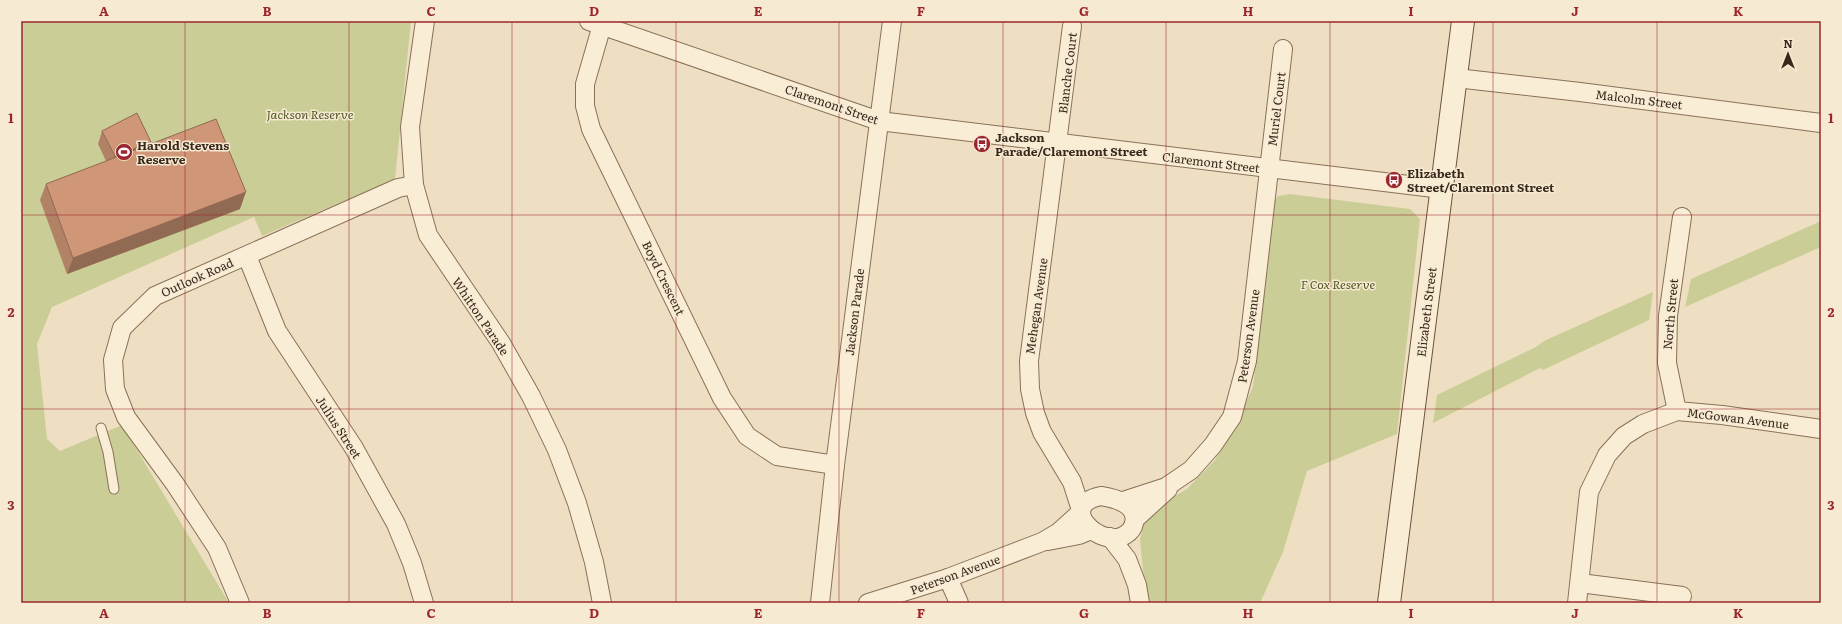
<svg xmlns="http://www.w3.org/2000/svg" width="1842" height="624" font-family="Literata,serif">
<rect width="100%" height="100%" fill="#efdfc2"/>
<g fill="#cace96">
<path d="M 21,21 L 411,21 L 395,179 L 262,236 L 254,217 L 52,307 L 37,344 L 47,439 L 60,451 L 122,425 L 229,603 L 21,603 Z"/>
<path d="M 1290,194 L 1410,209 L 1420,219 L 1397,434 L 1307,471 L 1283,552 L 1260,603 L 1146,603 L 1140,539 L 1144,522 L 1166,501 L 1187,489 L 1215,460 L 1241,413 L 1253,387 L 1272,206 L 1278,196 Z"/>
<path d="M 1821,221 L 1821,247 L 1685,307 L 1691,279 Z"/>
<path d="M 1653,292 L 1649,320 L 1543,370 L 1540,368 L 1433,423 L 1437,395 L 1536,347 L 1544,341 Z"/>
</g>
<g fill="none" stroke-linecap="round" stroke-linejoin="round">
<defs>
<path id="lane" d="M 101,428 L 108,452 L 114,489"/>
<g id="street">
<path d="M 425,21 L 410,127 L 414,185 L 428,235 L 501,343 L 531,396 L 557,450 L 577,503 L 594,562 L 602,603"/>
<path d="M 589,21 L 879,121 L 1442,189"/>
<path d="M 602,25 L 585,84 L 585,106 L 591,129 L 722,398 L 747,436 L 777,456 L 835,465"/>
<path d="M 1072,26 L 1029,361 L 1030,389 L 1035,413 L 1042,432 L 1072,482 L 1081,510"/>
<path d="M 1456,78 L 1580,92 L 1821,123"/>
<path d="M 247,256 L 277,331 L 354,448 L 396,524 L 412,563 L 424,603"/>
<path d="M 1677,411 L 1667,363 L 1668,316 L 1682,217"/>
<path d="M 1101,496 C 1115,498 1139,505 1134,523 C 1133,529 1130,532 1125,535 C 1102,550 1054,506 1101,496 Z"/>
<path d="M 1123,501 L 1166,487 L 1191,470 L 1213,445 L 1232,417 L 1247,361 L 1283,49"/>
<path d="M 1135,519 L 1168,489"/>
<path d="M 1110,537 L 1127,559 L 1137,585 L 1140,603"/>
<path d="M 1048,541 L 1079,535 L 1091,530"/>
<path d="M 948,578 L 959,603"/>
<path d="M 1580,583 L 1682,596"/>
<path d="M 240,603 L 217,548 L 175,484 L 126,417 L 115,389 L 113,360 L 122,328 L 155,296 L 398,188 L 414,185"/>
<path d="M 820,603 L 835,465 L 892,21"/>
<path d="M 868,603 L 948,578 L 1042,542 L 1059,532 L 1081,512"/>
<path d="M 1577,603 L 1589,492 L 1607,455 L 1624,436 L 1643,424 L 1677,411 L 1722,415 L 1821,429"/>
</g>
<path id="secondary" d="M 1389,603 L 1463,21"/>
</defs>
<use href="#lane" stroke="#8a7059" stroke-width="11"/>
<use href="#street" stroke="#8a7059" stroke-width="20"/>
<use href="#secondary" stroke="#6c513c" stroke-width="24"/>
<use href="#lane" stroke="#faedd6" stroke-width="9"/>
<use href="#street" stroke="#faedd6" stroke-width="18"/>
<use href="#secondary" stroke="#faedd6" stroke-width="22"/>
</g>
<path fill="#b28266" d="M 102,131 L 151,143 L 240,209 L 67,274 L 40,200 L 46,184 L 106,161 L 98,144 Z"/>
<g fill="#916a53">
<path d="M 151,142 L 147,155 L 110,169 L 115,156 Z"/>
<path d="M 246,192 L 240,209 L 67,274 L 73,258 Z"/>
</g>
<g fill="#cf9777" stroke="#916a53">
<path d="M 137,113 L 151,142 L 115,156 L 102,131 Z"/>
<path d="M 216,119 L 246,192 L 73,258 L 46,184 Z"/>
</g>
<path fill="none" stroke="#9b272e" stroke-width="1" stroke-opacity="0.55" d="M 185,21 L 185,603M 349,21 L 349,603M 512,21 L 512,603M 676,21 L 676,603M 839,21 L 839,603M 1003,21 L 1003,603M 1166,21 L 1166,603M 1330,21 L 1330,603M 1493,21 L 1493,603M 1657,21 L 1657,603M 21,215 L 1821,215M 21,409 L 1821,409"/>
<defs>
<symbol id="bus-disc" viewBox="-11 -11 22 22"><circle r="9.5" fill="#9b272e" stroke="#f7ead2"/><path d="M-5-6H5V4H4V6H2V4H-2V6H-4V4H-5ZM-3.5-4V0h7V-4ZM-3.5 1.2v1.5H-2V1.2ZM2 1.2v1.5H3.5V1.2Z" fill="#fff"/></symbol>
<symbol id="stadium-disc" viewBox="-11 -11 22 22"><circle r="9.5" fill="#9b272e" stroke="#f7ead2"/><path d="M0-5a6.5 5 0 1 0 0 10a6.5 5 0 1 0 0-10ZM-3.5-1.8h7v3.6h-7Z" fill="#fff"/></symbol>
</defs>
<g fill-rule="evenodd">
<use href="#bus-disc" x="972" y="134" width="20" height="20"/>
<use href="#stadium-disc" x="114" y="142" width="20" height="20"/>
<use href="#bus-disc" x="1384" y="170" width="20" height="20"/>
</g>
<g text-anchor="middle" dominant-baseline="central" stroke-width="3" stroke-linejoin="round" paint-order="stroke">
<g font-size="12" fill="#39291d" stroke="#f7ead2">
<text transform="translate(1067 73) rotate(-83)">Blanche Court</text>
<text transform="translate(1639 99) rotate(7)">Malcolm Street</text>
<text transform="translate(832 104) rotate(19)">Claremont Street</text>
<text transform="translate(1276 109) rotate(-83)">Muriel Court</text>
<text transform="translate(1211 162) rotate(7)">Claremont Street</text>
<text transform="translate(197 277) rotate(-24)">Outlook Road</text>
<text transform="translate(664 278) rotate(64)">Boyd Crescent</text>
<text transform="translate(1036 306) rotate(-82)">Mehegan Avenue</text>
<text transform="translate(854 312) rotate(-83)">Jackson Parade</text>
<text transform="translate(1426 312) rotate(-83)">Elizabeth Street</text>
<text transform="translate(1670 314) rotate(-85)">North Street</text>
<text transform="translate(481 316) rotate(56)">Whitton Parade</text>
<text transform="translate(1248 336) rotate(-82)">Peterson Avenue</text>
<text transform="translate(1738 418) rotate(7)">McGowan Avenue</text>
<text transform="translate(339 427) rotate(57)">Julius Street</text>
<text transform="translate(955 574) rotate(-20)">Peterson Avenue</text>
</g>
<g font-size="12" font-style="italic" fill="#4c5623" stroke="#f7ead2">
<text x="310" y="114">Jackson Reserve</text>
<text x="1338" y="284">F Cox Reserve</text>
</g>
<g font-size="12" font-weight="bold" fill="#39291d" stroke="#f7ead2" text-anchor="start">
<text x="995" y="137">Jackson<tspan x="995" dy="14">Parade/Claremont Street</tspan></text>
<text x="137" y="145">Harold Stevens<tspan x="137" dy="14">Reserve</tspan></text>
<text x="1407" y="173">Elizabeth<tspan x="1407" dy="14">Street/Claremont Street</tspan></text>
</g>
</g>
<rect width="1842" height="624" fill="none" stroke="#f7ead2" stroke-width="44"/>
<g transform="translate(1788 54)" stroke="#f7ead2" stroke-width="3" paint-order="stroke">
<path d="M0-3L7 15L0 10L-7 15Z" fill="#39291d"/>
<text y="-6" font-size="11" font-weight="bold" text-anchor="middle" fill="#39291d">N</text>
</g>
<rect x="22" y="22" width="1798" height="580" fill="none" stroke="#9b272e" stroke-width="1.5"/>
<g font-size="13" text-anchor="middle" font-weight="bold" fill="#9b272e">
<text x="104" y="16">A</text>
<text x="267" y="16">B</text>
<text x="431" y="16">C</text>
<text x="594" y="16">D</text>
<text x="758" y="16">E</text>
<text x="921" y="16">F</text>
<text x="1084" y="16">G</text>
<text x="1248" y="16">H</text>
<text x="1411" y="16">I</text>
<text x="1575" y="16">J</text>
<text x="1738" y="16">K</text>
<text x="11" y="123">1</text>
<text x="1831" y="123">1</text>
<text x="11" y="317">2</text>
<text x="1831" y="317">2</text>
<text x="11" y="510">3</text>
<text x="1831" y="510">3</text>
<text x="104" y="618">A</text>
<text x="267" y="618">B</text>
<text x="431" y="618">C</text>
<text x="594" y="618">D</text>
<text x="758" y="618">E</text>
<text x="921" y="618">F</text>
<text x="1084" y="618">G</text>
<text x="1248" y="618">H</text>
<text x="1411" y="618">I</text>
<text x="1575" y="618">J</text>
<text x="1738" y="618">K</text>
</g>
</svg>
